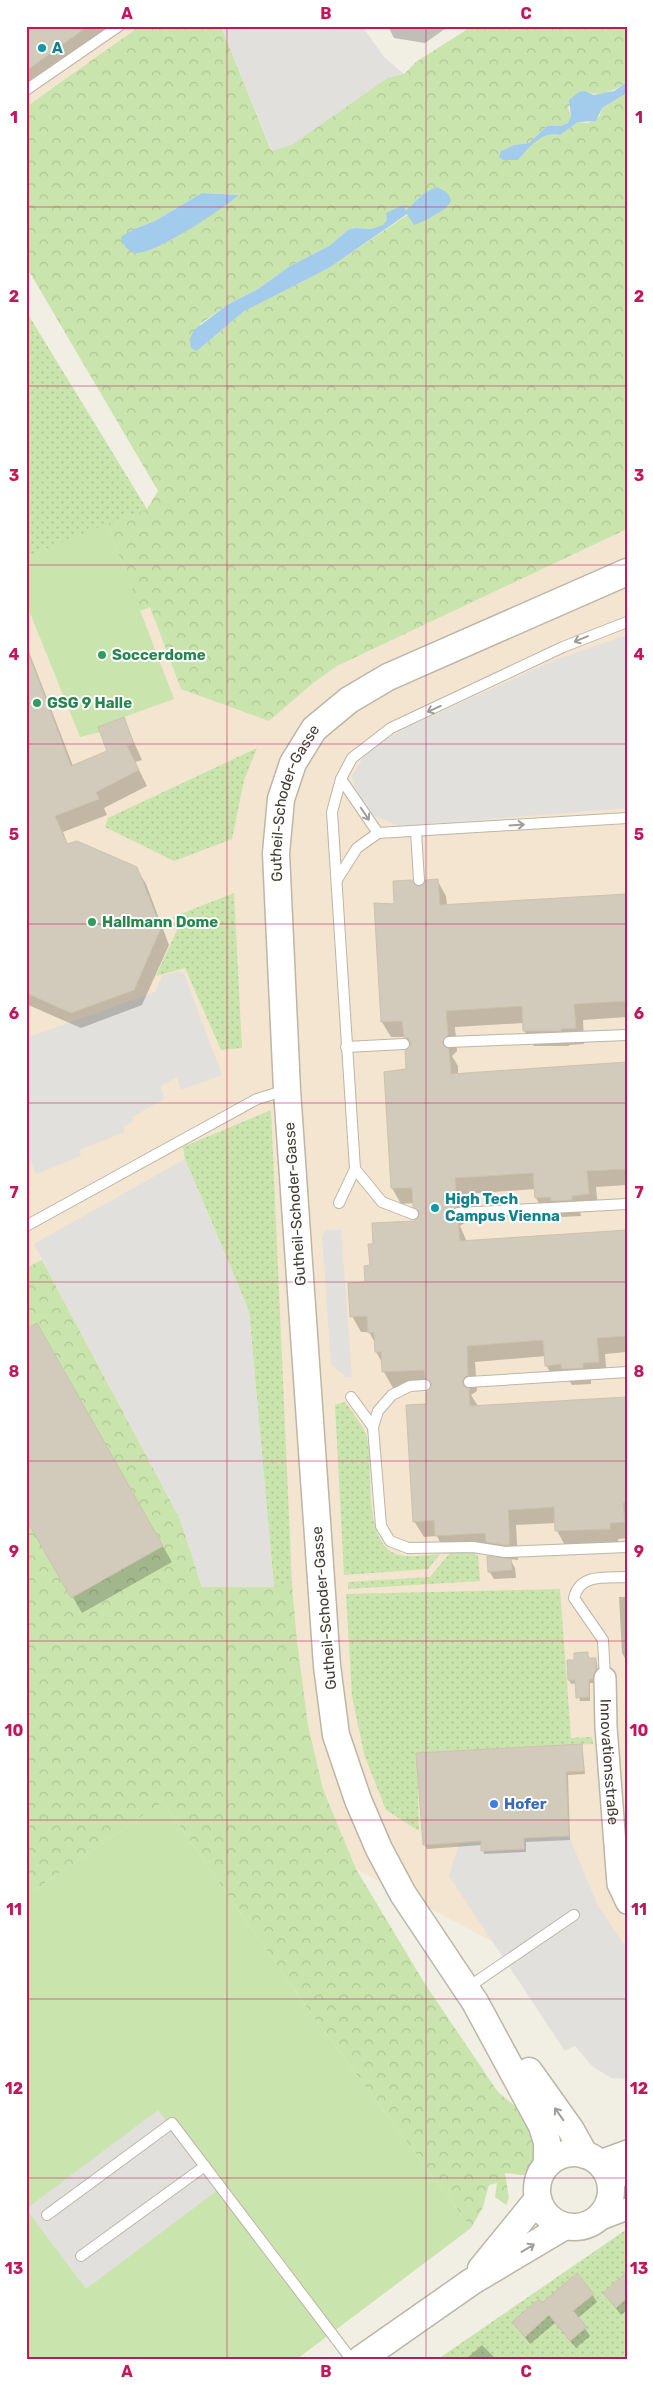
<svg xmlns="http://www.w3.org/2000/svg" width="653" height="2385" font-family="Rubik,sans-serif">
<defs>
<pattern id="grass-dots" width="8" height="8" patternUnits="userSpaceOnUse" patternTransform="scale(1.25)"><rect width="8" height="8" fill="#cae4ae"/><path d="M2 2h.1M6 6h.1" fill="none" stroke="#afc596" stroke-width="1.8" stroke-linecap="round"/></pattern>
<pattern id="forest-crowns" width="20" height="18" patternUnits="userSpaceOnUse" patternTransform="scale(1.25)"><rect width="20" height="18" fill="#cae4ae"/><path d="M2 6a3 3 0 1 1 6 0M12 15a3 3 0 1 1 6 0" fill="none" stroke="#afc596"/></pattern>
</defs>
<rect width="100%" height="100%" fill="#f1eee4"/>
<g fill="#f3e5cf">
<path d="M 26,26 L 140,26 L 26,107 Z"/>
<path d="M 107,524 L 140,610 L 150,606 L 181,689 L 312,684 L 337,666 L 627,529 L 627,2013 L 356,1869 L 323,1789 L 308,1725 L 297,1641 L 292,1585 L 286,1587 L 202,1587 L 42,1260 L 26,1268 L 26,557 Z"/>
</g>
<g fill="url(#grass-dots)">
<path d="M 26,311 L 147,509 L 26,557 Z"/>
<path d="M 257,748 L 244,780 L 232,839 L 174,861 L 105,827 L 108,818 Z"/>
<path d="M 234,893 L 242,1048 L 221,1050 L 185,968 L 156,976 L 177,930 L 173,917 Z"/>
<path d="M 271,1110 L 292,1584 L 286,1587 L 274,1587 L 249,1311 L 185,1159 L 183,1147 Z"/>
<path d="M 345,1402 C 352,1412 364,1426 367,1438 C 375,1469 359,1552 405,1556 C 416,1557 429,1555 440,1554 L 428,1569 L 344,1575 L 335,1405 Z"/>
<path d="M 450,1553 L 474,1553 L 478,1556 L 480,1581 L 348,1589 L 348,1582 L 430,1577 Z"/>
<path d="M 560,1589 L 571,1738 L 592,1737 L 593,1744 L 417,1753 L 419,1831 L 386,1810 L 364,1754 L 352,1696 L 346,1594 Z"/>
<path d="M 627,2229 L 627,2359 L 438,2359 Z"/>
</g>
<g fill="url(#forest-crowns)" fill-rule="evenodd">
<path d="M 140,26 L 221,26 L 271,150 L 389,77 L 404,74 L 416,62 L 466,30 L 465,26 L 627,26 L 627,82 C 614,91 600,98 585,91 L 568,107 L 571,116 L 568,123 L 562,126 L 547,126 L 529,143 L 514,145 L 501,151 L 518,160 C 529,148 542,130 560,135 L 578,122 L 588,123 L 599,117 L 602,108 L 627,93 L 627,529 L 337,666 L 312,684 L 269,721 L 181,689 L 150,607 L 140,611 L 107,524 L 147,509 L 158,491 L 26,266 L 26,107 ZM 436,188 L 444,190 L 329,268 L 243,312 L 197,351 L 200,324 L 227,305 L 258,289 L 290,266 L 329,246 L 348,230 L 355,228 L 371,229 L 384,225 L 387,220 L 406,212 L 423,194 ZM 202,193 L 239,195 L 173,239 L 156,247 L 134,229 L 155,221 Z"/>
<path d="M 42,1260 L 180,1519 L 202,1587 L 286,1587 L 292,1584 L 297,1641 L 308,1725 L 323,1789 L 356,1869 L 425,1984 L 498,2092 L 533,2121 L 537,2156 L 529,2173 L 523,2175 L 505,2173 L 509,2198 L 506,2205 L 495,2197 L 497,2183 L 489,2185 L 483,2207 L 471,2228 L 312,2015 L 163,1802 L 26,1896 L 26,1268 Z"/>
</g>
<g fill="#cae4ae">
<path d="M 107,524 L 174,699 L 124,717 L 134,744 L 108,754 L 100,732 L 80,737 L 26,603 L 26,557 Z"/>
<path d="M 163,1802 L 312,2015 L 471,2228 L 297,2359 L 26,2359 L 26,1896 Z"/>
</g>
<g fill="#e2e0dc">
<path d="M 221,26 L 362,26 L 384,57 L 404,74 L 389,77 L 292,145 L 272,151 Z"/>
<path d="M 627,635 L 627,808 L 400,826 L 370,814 L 355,788 L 352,776 L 367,751 L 408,727 L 555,660 Z"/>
<path d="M 179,971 L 184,974 L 222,1075 L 181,1090 L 177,1077 L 161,1086 L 164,1099 L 132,1117 L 133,1121 L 123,1127 L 125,1132 L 79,1150 L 81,1156 L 36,1174 L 26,1149 L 26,1038 L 155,992 L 162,976 Z"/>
<path d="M 185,1159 L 249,1311 L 274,1587 L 202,1587 L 180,1519 L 34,1244 Z"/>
<path d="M 326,1230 L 341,1230 L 352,1377 L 346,1377 L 331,1364 L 322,1236 Z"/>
<path d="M 569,1836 L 598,1906 L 627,1949 L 627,2079 L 611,2078 L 592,2066 L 575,2046 L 565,2051 L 449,1876 L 459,1843 L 481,1841 L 481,1851 L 524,1849 L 524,1838 Z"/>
<path d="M 158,2110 L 218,2190 L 86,2289 L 26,2209 Z"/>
</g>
<g fill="#a2cbec">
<path d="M 627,82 L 627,93 L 602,108 L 596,121 L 578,122 L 560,135 C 542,130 529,148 518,160 L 503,160 L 499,157 L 501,151 L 514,145 L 529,143 L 547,126 L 561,126 L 568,123 L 571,116 L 569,100 L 579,92 L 585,91 L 594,95 L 614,91 Z"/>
<path d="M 436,187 C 444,190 449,192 451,201 L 446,208 L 428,219 L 414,225 L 407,214 L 329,268 L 243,312 L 197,351 L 191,348 L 190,339 L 194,330 L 227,305 L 258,289 L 290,266 L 329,246 L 348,230 L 355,228 L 371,229 L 383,225 L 387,220 L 386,213 L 403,205 L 406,211 L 423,194 Z"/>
<path d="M 202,193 L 239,195 C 221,210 159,252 137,253 C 129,253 122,244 121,237 L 134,229 L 155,221 Z"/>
</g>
<g fill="#0003">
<path d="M 26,26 L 119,26 L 26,93 Z"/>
<path d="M 388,26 L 387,26 L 449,26 L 425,43 L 394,38 Z"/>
<path d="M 26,644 L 73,766 L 109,752 L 123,718 L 142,760 L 135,762 L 147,786 L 104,808 L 107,815 L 63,832 L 68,845 L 136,868 L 146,884 L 169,945 L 142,1005 L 81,1028 L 26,1004 Z"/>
<path d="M 437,880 L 446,896 L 447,906 L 627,895 L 627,1017 L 583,1020 L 584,1044 L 569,1045 L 569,1046 L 534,1046 L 524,1030 L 524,1023 L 455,1027 L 457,1051 L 452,1056 L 458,1066 L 458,1075 L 627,1064 L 627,1185 L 596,1187 L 598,1210 L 580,1211 L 581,1216 L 562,1217 L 559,1213 L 545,1214 L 536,1198 L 535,1189 L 464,1194 L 466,1222 L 460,1226 L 467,1242 L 627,1231 L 627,1352 L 605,1354 L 607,1378 L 591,1379 L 591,1384 L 572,1385 L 569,1380 L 555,1381 L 546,1365 L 546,1356 L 475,1362 L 477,1391 L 471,1395 L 478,1406 L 627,1398 L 627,1538 L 618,1539 L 619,1544 L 566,1547 L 557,1531 L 556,1523 L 516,1525 L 518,1560 L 510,1559 L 515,1568 L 516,1578 L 494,1579 L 489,1571 L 497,1558 L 491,1549 L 445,1552 L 437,1536 L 424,1537 L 414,1521 L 428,1405 L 432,1389 L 430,1386 L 393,1388 L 384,1372 L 383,1364 L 376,1352 L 375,1343 L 369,1332 L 361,1332 L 352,1316 L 366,1283 L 374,1245 L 415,1222 L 420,1216 L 414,1203 L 401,1204 L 392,1188 L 411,1048 L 405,1037 L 391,1037 L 382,1022 L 396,905 L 414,886 L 419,888 Z"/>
<path d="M 36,1325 L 172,1562 L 82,1613 L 26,1516 Z"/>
<path d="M 619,1597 L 627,1597 L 627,1662 L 622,1653 Z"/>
<path d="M 587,1654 L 590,1659 L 595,1659 L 597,1663 L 598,1674 L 594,1683 L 590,1683 L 590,1701 L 580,1701 L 577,1683 L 571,1684 L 569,1680 L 576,1661 Z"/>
<path d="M 582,1745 L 585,1774 L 568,1775 L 570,1840 L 526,1842 L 526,1852 L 484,1854 L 482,1845 L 427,1849 L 425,1845 Z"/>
<path d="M 627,2289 L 627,2310 L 621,2315 L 604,2293 Z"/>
<path d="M 592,2294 L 597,2302 L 578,2318 L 590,2336 L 576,2348 L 555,2323 L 530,2344 L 513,2322 L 542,2305 Z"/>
<path d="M 482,2345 L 496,2359 L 466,2359 Z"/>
</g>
<g fill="#d2caba" stroke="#cdc2ae">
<path d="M 26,26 L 88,26 L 26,71 Z"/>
<path d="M 28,652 L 71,766 L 107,751 L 98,727 L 124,717 L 134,744 L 127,746 L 139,770 L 96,792 L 99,799 L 55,816 L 67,844 L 77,841 L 137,867 L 161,928 L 134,990 L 71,1013 L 26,993 Z"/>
<path d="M 438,879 L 440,905 L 627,894 L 627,1001 L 574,1004 L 576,1028 L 561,1029 L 561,1031 L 523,1031 L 522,1006 L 446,1011 L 448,1035 L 442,1042 L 444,1046 L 449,1049 L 451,1074 L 627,1062 L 627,1169 L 587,1171 L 589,1194 L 572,1196 L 572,1200 L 551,1201 L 551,1197 L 535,1198 L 533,1173 L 455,1178 L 457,1206 L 451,1213 L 453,1217 L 458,1220 L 460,1241 L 627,1230 L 627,1336 L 597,1338 L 599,1362 L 583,1363 L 583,1368 L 562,1369 L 561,1364 L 545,1366 L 543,1340 L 467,1346 L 468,1375 L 465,1377 L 462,1382 L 464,1386 L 469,1389 L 470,1406 L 627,1397 L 627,1503 L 623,1503 L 625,1522 L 610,1523 L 610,1529 L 555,1531 L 554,1507 L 508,1510 L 510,1545 L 505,1545 L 486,1542 L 485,1533 L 435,1536 L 434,1520 L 413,1522 L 406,1405 L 426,1404 L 426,1392 L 431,1388 L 432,1384 L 425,1378 L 424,1370 L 382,1372 L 381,1352 L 375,1352 L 374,1332 L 368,1333 L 367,1316 L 350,1317 L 348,1283 L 365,1282 L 364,1266 L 370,1265 L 368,1244 L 373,1244 L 372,1223 L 415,1221 L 420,1213 L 413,1207 L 412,1188 L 391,1188 L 384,1072 L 406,1069 L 405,1051 L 410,1048 L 411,1043 L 408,1038 L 404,1037 L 402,1021 L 381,1022 L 374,903 L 394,904 L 393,881 L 412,880 L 414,884 L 419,887 L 423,885 L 426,880 Z"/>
<path d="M 37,1323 L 163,1546 L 71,1598 L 26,1519 L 26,1329 Z"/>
<path d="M 487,1556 L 511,1559 L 512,1570 L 488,1572 Z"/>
<path d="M 588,1652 L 588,1658 L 596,1658 L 596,1670 L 593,1679 L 589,1679 L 589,1697 L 576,1698 L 575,1680 L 568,1680 L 567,1660 L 574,1660 L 574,1653 Z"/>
<path d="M 582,1744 L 584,1771 L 566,1772 L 569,1836 L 524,1838 L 524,1849 L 481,1851 L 481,1841 L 423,1845 L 416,1753 Z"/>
<path d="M 627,2272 L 627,2298 L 616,2308 L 603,2293 Z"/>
<path d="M 577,2273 L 594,2294 L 573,2311 L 587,2327 L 570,2341 L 549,2315 L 525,2337 L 512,2322 L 539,2299 L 542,2303 Z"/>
</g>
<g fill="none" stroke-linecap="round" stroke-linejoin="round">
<defs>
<g id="service">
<path d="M 26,90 L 119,26"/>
<path d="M 627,622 L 563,647 L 391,728 L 352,758 L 341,779 L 378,833 L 627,818"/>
<path d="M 416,832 L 419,880"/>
<path d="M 338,878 L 357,848 L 378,833"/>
<path d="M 449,1042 L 627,1035"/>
<path d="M 346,1047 L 404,1044"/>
<path d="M 355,1169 L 382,1202 L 413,1214"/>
<path d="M 339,1203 L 355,1169 L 332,812 L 341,779"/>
<path d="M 458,1213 L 627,1204"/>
<path d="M 26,1226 L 257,1099 L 286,1090"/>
<path d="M 469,1382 L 627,1372"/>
<path d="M 425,1385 L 410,1386 L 392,1395 L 378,1411 L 373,1427 L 381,1526 L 390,1541 L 408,1548 L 473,1547 L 505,1552 L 627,1547"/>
<path d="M 351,1397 L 373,1427"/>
<path d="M 605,1678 L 603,1640 L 574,1598 C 580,1573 606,1578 627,1577"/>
<path d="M 467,1988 L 574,1915"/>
<path d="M 47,2215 L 172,2123 L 351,2359"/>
<path d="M 81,2256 L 205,2166"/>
</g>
<g id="minor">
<path id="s1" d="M 605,1678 L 606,1727 L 618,1884 L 627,1903"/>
<path d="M 597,2162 L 627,2151"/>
<path d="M 610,2186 L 627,2168"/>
<path d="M 593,2222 L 627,2209"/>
</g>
<g id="tertiary">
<path d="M 529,2071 L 571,2130 L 585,2155"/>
<circle cx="574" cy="2190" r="37"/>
<path id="s2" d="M 547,2164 L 547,2142 L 542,2126 L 475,2002 L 403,1894 L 379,1849 L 358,1800 L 336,1735 L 327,1666 L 287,1090 L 276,853 L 281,799 L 293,763 L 314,729 L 349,700 L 388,677 L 627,572"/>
<path d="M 481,2269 L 538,2199"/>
<path d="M 361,2359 L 471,2282 L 565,2226"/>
</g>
</defs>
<use href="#service" stroke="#bcb6a7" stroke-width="12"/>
<use href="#minor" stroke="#bcb6a7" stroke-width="24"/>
<use href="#tertiary" stroke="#bcb6a7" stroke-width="29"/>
<use href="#service" stroke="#fff" stroke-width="10"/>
<use href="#minor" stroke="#fff" stroke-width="21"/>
<use href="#tertiary" stroke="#fff" stroke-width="26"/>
</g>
<defs><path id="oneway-shaft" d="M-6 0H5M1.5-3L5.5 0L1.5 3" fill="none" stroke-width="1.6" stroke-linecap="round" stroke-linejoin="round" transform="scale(1.25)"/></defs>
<g stroke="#a19e9a">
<use href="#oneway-shaft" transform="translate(581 639) rotate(157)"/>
<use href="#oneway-shaft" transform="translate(434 709) rotate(156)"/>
<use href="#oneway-shaft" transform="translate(365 814) rotate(56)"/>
<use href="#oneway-shaft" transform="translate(517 825) rotate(-4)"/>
<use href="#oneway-shaft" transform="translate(559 2114) rotate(-125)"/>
<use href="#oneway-shaft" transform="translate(528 2248) rotate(-31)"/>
</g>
<path fill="none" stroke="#c2185b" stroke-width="1" stroke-opacity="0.55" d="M 227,26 L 227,2359M 426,26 L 426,2359M 26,207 L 627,207M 26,386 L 627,386M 26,565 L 627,565M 26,744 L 627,744M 26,924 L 627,924M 26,1103 L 627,1103M 26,1282 L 627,1282M 26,1461 L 627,1461M 26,1641 L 627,1641M 26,1820 L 627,1820M 26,1999 L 627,1999M 26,2178 L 627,2178"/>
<g fill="#0f9aa8" stroke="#fff" stroke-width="2">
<circle cx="42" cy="48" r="5"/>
<circle cx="435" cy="1208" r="5"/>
</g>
<g fill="#2e9e5b" stroke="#fff" stroke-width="2">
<circle cx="102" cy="655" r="5"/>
<circle cx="37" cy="703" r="5"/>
<circle cx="92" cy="922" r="5"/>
</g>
<circle fill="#3f7fe0" stroke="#fff" stroke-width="2" cx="494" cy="1804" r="5"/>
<g text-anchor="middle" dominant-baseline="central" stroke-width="4" stroke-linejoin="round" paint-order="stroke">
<g font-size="15" font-weight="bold" fill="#0d838f" stroke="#fff" text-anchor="start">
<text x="52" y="48">A</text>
<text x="445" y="1199">High Tech<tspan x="445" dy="17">Campus Vienna</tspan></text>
</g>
<g font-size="15" font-weight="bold" fill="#27864d" stroke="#fff" text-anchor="start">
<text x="112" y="655">Soccerdome</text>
<text x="47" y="703">GSG 9 Halle</text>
<text x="102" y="922">Hallmann Dome</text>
</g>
<g font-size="15" fill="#433e34" stroke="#fff">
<text stroke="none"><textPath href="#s2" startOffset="1420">Gutheil-Schoder-Gasse</textPath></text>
<text transform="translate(295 1204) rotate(-94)">Gutheil-Schoder-Gasse</text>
<text transform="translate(324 1608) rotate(-95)">Gutheil-Schoder-Gasse</text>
<text stroke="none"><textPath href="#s1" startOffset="84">Innovationsstraße</textPath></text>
</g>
<g font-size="15" font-weight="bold" fill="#366cbe" stroke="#fff" text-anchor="start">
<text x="504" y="1804">Hofer</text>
</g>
</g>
<rect width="653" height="2385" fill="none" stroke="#ffffff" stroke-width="55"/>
<rect x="28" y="28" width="598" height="2330" fill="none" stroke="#c2185b" stroke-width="2"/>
<g font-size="16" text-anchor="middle" font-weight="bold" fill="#c2185b">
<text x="127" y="19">A</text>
<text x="326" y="19">B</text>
<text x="526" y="19">C</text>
<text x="14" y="123">1</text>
<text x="639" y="123">1</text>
<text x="14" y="302">2</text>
<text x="639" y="302">2</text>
<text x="14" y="481">3</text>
<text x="639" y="481">3</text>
<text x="14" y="660">4</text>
<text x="639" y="660">4</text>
<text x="14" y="840">5</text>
<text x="639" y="840">5</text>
<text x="14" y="1019">6</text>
<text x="639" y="1019">6</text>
<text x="14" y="1198">7</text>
<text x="639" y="1198">7</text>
<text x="14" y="1377">8</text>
<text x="639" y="1377">8</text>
<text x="14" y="1557">9</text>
<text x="639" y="1557">9</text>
<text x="14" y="1736">10</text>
<text x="639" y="1736">10</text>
<text x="14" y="1915">11</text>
<text x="639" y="1915">11</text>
<text x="14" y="2094">12</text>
<text x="639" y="2094">12</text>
<text x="14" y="2274">13</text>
<text x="639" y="2274">13</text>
<text x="127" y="2377">A</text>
<text x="326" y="2377">B</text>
<text x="526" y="2377">C</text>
</g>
</svg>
